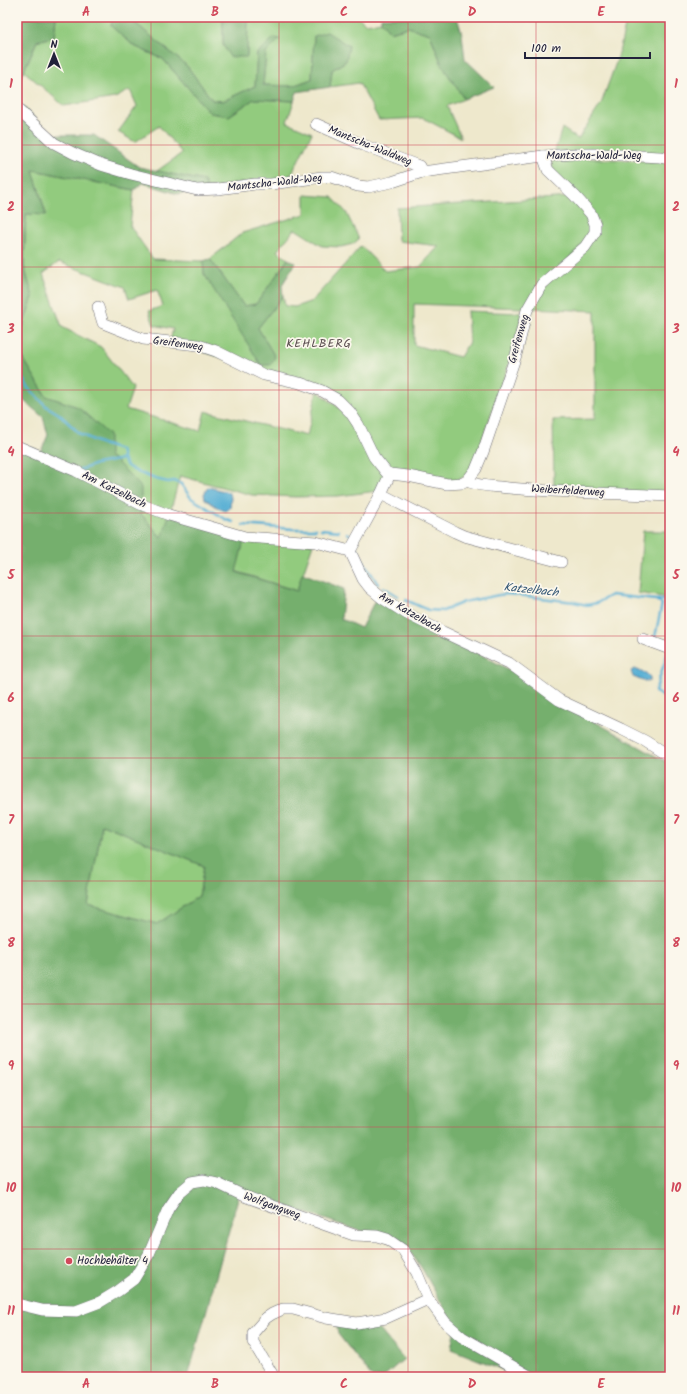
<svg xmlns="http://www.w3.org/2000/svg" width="687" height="1394" font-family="Kalam,sans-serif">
<rect width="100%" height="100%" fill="#fbf7ec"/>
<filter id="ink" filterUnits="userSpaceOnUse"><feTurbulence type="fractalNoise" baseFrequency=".025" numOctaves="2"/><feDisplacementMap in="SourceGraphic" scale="8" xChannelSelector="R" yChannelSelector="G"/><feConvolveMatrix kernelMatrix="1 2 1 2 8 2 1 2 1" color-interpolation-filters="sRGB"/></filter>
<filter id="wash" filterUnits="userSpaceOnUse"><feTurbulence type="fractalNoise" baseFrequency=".012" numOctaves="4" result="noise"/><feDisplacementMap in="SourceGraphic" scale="16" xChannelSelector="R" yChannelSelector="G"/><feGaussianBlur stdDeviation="0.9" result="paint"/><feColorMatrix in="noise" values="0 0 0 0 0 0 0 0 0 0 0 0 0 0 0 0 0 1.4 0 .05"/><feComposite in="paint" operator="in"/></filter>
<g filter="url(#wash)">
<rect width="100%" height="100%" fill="#eee8cc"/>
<g fill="#92cb7e" stroke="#5a765c">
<path d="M 56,17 L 113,17 L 111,26 L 134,46 L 163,59 L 210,113 L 229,116 L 254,99 L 294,101 L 287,122 L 312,133 L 289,179 L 207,189 L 204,181 L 157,171 L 182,153 L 159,126 L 135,142 L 118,132 L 137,106 L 130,90 L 115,98 L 64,106 L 24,71 L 37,41 L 54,37 Z"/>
<path d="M 128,17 L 223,17 L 223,45 L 247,56 L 248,17 L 358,17 L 366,24 L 381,21 L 390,32 L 408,27 L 430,34 L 442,65 L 464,99 L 447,106 L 461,138 L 423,118 L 379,120 L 359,83 L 330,87 L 332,70 L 346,61 L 314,36 L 312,79 L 292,86 L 263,85 L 266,53 L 280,39 L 257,53 L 255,86 L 223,101 L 212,100 L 187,66 Z"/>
<path d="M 627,17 L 670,17 L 670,156 L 555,151 L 562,128 L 578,139 L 601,104 L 618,57 Z"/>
<path d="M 580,158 L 670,162 L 670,494 L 554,489 L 553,420 L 595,419 L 595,311 L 532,308 L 546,286 L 599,224 L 554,172 L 551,164 L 554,160 Z"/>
<path d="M 33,170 L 134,190 L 130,226 L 153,259 L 203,261 L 204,274 L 275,357 L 258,328 L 283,296 L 285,306 L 295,307 L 312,301 L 361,246 L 385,271 L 420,267 L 439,246 L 398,241 L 397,208 L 572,197 L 589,216 L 592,226 L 584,242 L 523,308 L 414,304 L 414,345 L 460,357 L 469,342 L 467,311 L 522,313 L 511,358 L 471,471 L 458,481 L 389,471 L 335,394 L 170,341 L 173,329 L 154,325 L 149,311 L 163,306 L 157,290 L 129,299 L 125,287 L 59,262 L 43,274 L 62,327 L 101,347 L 133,388 L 126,409 L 200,431 L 205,411 L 307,436 L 317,391 L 347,414 L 386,476 L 378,491 L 338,496 L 296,497 L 252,495 L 180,476 L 163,539 L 141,514 L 140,504 L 116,461 L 109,456 L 78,407 L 46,396 L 17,348 L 17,343 L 33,297 L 24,266 L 26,214 L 46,214 Z"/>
<path d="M 305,195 L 332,197 L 346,212 L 359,239 L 353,244 L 341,247 L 322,246 L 295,229 L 277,251 L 288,259 L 256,304 L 244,306 L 210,259 L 242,233 L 305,214 Z"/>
<path d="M 643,531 L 670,531 L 670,598 L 638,593 Z"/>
<path d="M 245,537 L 313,544 L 297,591 L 235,571 Z"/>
<path d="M 102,824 L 204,866 L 199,896 L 157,924 L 88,905 Z"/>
</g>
<g fill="#75af6d" stroke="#4c6854" fill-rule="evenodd">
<path d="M 17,17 L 56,17 L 54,37 L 37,41 L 17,86 Z"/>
<path d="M 113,17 L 128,17 L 187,66 L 212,100 L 223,101 L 255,86 L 257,53 L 274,38 L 280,39 L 266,53 L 263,85 L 292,86 L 312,79 L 314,36 L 327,32 L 349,46 L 346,61 L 332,70 L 330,87 L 297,92 L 294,101 L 254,99 L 229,116 L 210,113 L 163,59 L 134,46 L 111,26 Z"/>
<path d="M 223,17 L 248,17 L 247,57 L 230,57 L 223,45 Z"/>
<path d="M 381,17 L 457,17 L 462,34 L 465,59 L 494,87 L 464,99 L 442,65 L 430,34 L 408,27 L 390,32 L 381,21 Z"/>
<path d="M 17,100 L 51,135 L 94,135 L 139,167 L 204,181 L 207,189 L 178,194 L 143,183 L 134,190 L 33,170 L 46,215 L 26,214 L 24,266 L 33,297 L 17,343 Z"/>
<path d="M 210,259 L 244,306 L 256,304 L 288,259 L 296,263 L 282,285 L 283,296 L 258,328 L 275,357 L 270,365 L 261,365 L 204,274 L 203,261 Z"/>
<path d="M 17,348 L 46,396 L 78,407 L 109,435 L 109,456 L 116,461 L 141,487 L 141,514 L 162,538 L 169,515 L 245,537 L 236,572 L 297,591 L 302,573 L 344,589 L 341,619 L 361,628 L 376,598 L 519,675 L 567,706 L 670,764 L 670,1377 L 521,1377 L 451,1349 L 455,1327 L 421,1267 L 400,1239 L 357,1230 L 240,1191 L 188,1377 L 17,1377 L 17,1278 L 21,1261 L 17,1255 L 17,442 L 41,451 L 48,435 L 43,417 L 17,395 ZM 102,824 L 204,866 L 199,896 L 157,924 L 88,905 Z"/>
<path d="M 336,1324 L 375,1324 L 404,1359 L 383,1377 L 372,1377 L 338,1334 Z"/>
</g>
<g fill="#57afd4" stroke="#3c6888">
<path d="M 208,487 L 228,492 L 231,497 L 230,508 L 226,511 L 220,509 L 205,499 L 204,494 Z"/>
<path d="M 634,669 L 646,673 L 650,677 L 650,681 L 643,681 L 633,677 L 631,671 Z"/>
</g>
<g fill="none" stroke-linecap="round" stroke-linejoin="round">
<g stroke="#57afd4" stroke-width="2.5">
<path d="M 17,371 L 28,387 L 46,406 L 59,414 L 80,434 L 102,444 L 120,450 L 122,453 L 122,458 L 127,466 L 135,471 L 155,479 L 168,482 L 174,481 L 181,484 L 191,498 L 227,520 L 233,522"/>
<path d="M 80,470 L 96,464 L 123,459"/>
<path d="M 243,525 L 293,529 L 316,529"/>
<path d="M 321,529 L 339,531"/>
<path d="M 347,533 L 353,536"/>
<path d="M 357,548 L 358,553 L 378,584"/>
<path d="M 383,587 L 398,596"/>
<path d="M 406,600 L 428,610 L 443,611 L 464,602 L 499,595 L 508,594 L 574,602 L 587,605 L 597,603 L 611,595 L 656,600 L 662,604 L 655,637"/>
<path d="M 657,600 L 670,600"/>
<path d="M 668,652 L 655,692 L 670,700"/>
</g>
</g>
</g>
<g filter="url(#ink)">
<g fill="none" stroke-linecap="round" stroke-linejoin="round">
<defs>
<g id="minor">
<path d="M 17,109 L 54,143 L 73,153 L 101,165 L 131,174 L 197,190 L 218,189 L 255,184 L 271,184 L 322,177 L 331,177 L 358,186 L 368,187 L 392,182 L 422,172 L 543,156 L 574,154 L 601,154 L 660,157 L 670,159"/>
<path d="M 316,124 L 363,145 L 416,165 L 419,166 L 422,172"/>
<path d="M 98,307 L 103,323 L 143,339 L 198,345 L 216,351 L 264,375 L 300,383 L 322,391 L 338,400 L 350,412 L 358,424 L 374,457 L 386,472 L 390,474 L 408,476 L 447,484 L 463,483 L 467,481 L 476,469 L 483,452 L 516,355 L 527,310 L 542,284 L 585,247 L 595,232 L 595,224 L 591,214 L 575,196 L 548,170 L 543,156"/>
<path d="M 17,446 L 76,471 L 140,504 L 169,515 L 245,537 L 316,542 L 350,551 L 363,579 L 370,588 L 382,598 L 407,614 L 443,632 L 509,663 L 559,700 L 621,729 L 645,741 L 670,757"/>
<path d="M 467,481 C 479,487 495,486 509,488 C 562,493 616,493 670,496"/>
<path d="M 381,494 L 455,532 L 464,536 L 561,562"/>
<path d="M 350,551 L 381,494 L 390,474"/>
<path d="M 643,639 L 670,649"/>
<path d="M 17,1304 L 42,1310 L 76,1311 L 100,1302 L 118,1291 L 134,1279 L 149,1254 L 168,1209 L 179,1193 L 192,1182 L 204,1180 L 217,1183 L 244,1196 L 354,1235 L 377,1236 L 387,1239 L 403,1250 L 417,1273 L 428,1299 L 446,1323 L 462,1337 L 531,1377"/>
<path d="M 274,1377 L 253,1342 L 253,1333 L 266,1318 L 272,1314 L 283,1309 L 293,1309 L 326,1318 L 357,1323 L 386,1318 L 428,1299"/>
</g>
</defs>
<use href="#minor" stroke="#69676e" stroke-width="12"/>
<use href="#minor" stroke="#fff" stroke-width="11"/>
</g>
</g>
<path fill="none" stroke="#d1495b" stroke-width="1" stroke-opacity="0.55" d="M 151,17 L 151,1377M 279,17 L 279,1377M 408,17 L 408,1377M 536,17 L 536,1377M 17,145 L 670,145M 17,267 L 670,267M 17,390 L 670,390M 17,513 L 670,513M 17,636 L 670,636M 17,758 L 670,758M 17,881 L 670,881M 17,1004 L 670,1004M 17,1127 L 670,1127M 17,1249 L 670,1249"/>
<circle fill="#d1495b" stroke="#fbf7ec" stroke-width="1.5" cx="69" cy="1261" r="4"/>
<g text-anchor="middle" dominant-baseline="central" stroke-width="3.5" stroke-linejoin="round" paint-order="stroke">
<g font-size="11" fill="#22223b" stroke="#fbf7ec">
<text transform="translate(370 146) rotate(22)">Mantscha-Waldweg</text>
<text x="594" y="156">Mantscha-Wald-Weg</text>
<text transform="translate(275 183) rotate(-6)">Mantscha-Wald-Weg</text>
<text transform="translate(519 339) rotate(-74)">Greifenweg</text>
<text transform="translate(178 344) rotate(8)">Greifenweg</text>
<text transform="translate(114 490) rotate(26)">Am Katzelbach</text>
<text transform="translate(568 491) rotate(3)">Weiberfelderweg</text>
<text transform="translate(410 613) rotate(30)">Am Katzelbach</text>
<text transform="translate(272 1206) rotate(20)">Wolfgangweg</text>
</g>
<g font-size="11" fill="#22223b" stroke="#fbf7ec" text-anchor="start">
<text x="77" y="1261">Hochbehälter 4</text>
</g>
<g font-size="12" letter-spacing="1" fill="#5a4d4f" stroke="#fbf7ec">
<text x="319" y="343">KEHLBERG</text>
</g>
<g font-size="12" font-style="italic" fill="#375a78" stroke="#fbf7ec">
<text transform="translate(531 590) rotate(6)">Katzelbach</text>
</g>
</g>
<rect width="687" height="1394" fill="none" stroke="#fbf7ec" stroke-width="44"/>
<g transform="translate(54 54)" stroke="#fbf7ec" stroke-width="3" paint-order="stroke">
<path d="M0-3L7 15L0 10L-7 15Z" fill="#22223b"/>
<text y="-6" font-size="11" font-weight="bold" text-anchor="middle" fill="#22223b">N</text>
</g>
<path d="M525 52v6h125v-6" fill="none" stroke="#22223b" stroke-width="2"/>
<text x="531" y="52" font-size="12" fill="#22223b" stroke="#fbf7ec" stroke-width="3" paint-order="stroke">100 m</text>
<rect x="22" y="22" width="643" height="1350" fill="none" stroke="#d1495b" stroke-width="1.5"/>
<g font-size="13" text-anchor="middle" font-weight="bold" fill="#d1495b">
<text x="86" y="16">A</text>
<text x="215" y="16">B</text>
<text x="344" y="16">C</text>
<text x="472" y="16">D</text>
<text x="601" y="16">E</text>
<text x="11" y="88">1</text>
<text x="676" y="88">1</text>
<text x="11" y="211">2</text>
<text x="676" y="211">2</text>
<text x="11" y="333">3</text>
<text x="676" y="333">3</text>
<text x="11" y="456">4</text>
<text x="676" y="456">4</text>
<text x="11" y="579">5</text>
<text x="676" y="579">5</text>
<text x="11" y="702">6</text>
<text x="676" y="702">6</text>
<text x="11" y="824">7</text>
<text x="676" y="824">7</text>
<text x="11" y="947">8</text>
<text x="676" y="947">8</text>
<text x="11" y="1070">9</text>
<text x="676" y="1070">9</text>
<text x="11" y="1192">10</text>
<text x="676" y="1192">10</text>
<text x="11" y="1315">11</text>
<text x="676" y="1315">11</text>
<text x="86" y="1388">A</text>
<text x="215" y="1388">B</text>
<text x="344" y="1388">C</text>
<text x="472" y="1388">D</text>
<text x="601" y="1388">E</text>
</g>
</svg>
